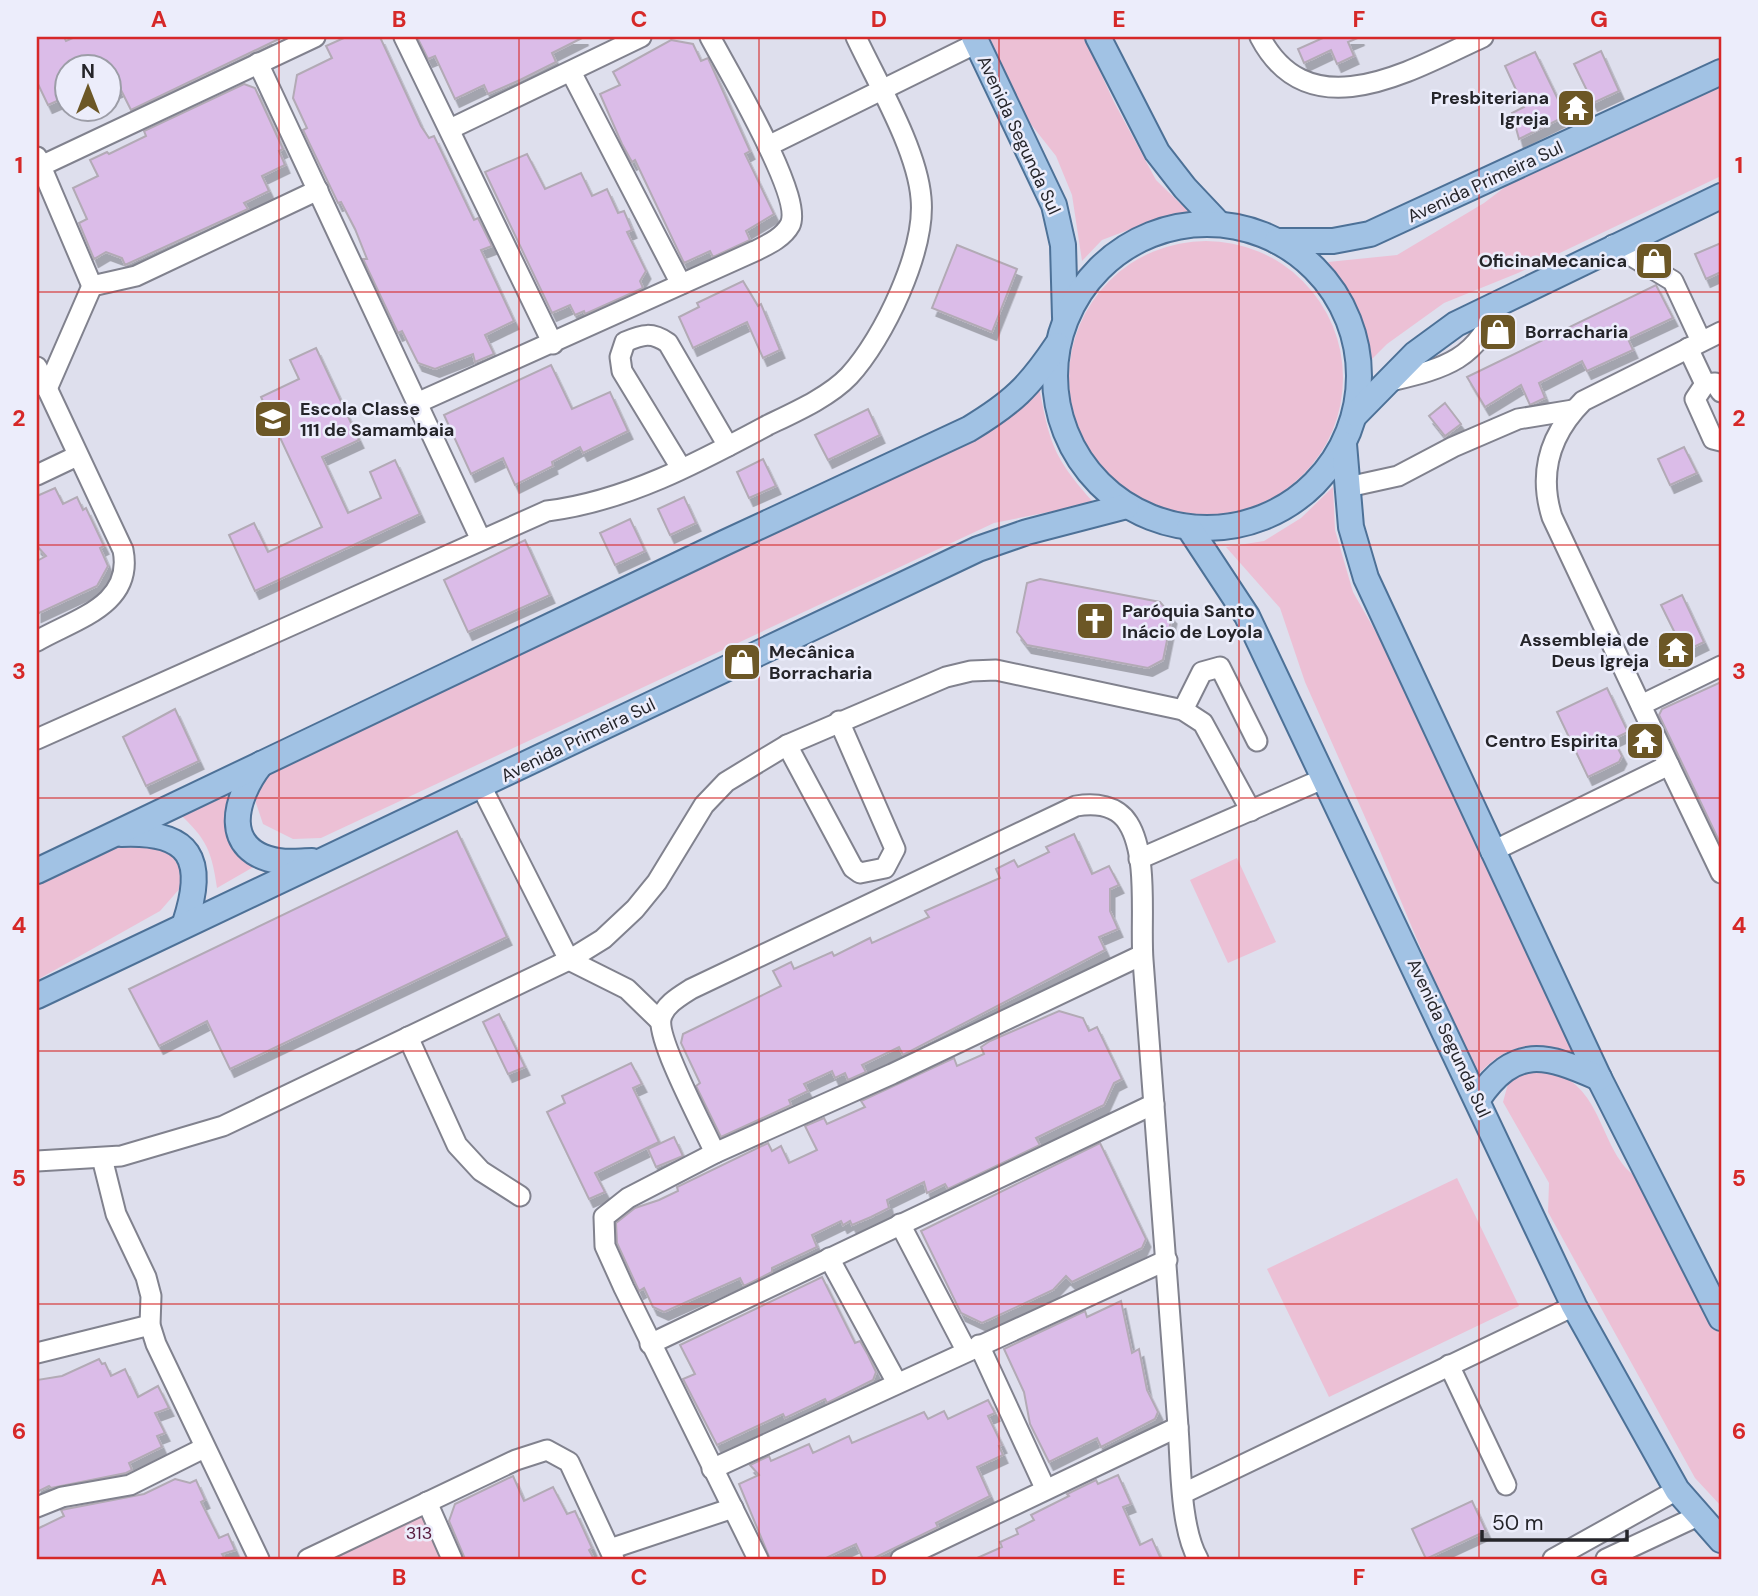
<svg xmlns="http://www.w3.org/2000/svg" width="1758" height="1596" font-family="'DM Sans',sans-serif">
<defs>
<filter id="shadow"><feDropShadow dx="4.5" dy="8" stdDeviation="0" flood-color="#0004"/></filter>
</defs>
<rect width="100%" height="100%" fill="#dedfed"/>
<g fill="#ecc0d5">
<path d="M 985,37 L 1084,37 L 1114,102 L 1156,180 L 1189,212 L 1165,216 L 1102,240 L 1082,261 L 1072,195 L 1056,156 L 1022,113 Z"/>
<path d="M 1721,80 L 1721,176 L 1518,273 L 1444,303 L 1387,344 L 1368,363 L 1363,324 L 1328,262 L 1397,255 L 1484,203 L 1513,181 Z"/>
<circle cx="1206" cy="378" r="137"/>
<path d="M 1039,387 C 1050,445 1054,458 1094,503 L 994,523 L 321,838 L 293,839 L 263,824 L 252,791 L 270,770 Z"/>
<path d="M 1333,487 L 1335,530 L 1353,592 L 1391,659 L 1573,1051 C 1526,1043 1508,1042 1475,1078 L 1380,851 L 1305,682 L 1280,608 L 1226,547 L 1264,541 L 1301,518 Z"/>
<path d="M 228,783 L 227,804 L 238,844 L 262,862 L 217,888 C 211,845 204,836 171,806 Z"/>
<path d="M 132,839 L 160,841 L 179,866 L 181,887 L 160,911 L 37,980 L 37,881 Z"/>
<path d="M 1237,858 L 1276,942 L 1228,963 L 1190,880 Z"/>
<path d="M 1529,1072 C 1538,1072 1549,1071 1557,1074 C 1605,1091 1601,1158 1640,1179 L 1721,1338 L 1721,1506 L 1695,1478 L 1548,1212 L 1549,1183 L 1503,1102 L 1509,1080 Z"/>
<path d="M 1457,1178 L 1519,1306 L 1329,1397 L 1267,1269 Z"/>
<path d="M 433,1497 L 460,1559 L 316,1559 Z"/>
</g>
<g fill="#dbbce8" stroke="#b2aab5" stroke-width="2" filter="url(#shadow)">
<path d="M 37,37 L 64,37 L 66,41 L 75,37 L 283,37 L 131,110 L 120,88 L 108,93 L 108,66 L 66,66 L 66,97 L 48,105 L 37,82 Z"/>
<path d="M 346,37 L 380,37 L 421,126 L 429,138 L 434,136 L 474,220 L 478,218 L 492,246 L 481,250 L 514,321 L 485,335 L 494,354 L 475,362 L 473,354 L 435,369 L 418,363 L 402,331 L 398,333 L 363,259 L 367,259 L 355,229 L 341,202 L 338,203 L 303,130 L 307,128 L 293,98 L 297,75 L 332,58 L 326,46 Z"/>
<path d="M 417,37 L 584,37 L 552,53 L 556,62 L 520,80 L 488,94 L 484,85 L 455,99 L 435,56 L 428,59 Z"/>
<path d="M 1325,37 L 1360,37 L 1348,42 L 1354,56 L 1337,64 L 1331,50 L 1304,63 L 1298,49 Z"/>
<path d="M 671,40 L 693,44 L 701,61 L 708,58 L 750,151 L 745,154 L 774,214 L 746,231 L 750,240 L 713,257 L 710,251 L 684,263 L 635,160 L 632,162 L 622,144 L 600,94 L 620,85 L 613,72 Z"/>
<path d="M 1601,51 L 1619,91 L 1593,103 L 1574,64 Z"/>
<path d="M 1535,52 L 1566,116 L 1519,139 L 1512,113 L 1524,107 L 1505,66 Z"/>
<path d="M 244,84 L 255,88 L 283,149 L 279,151 L 285,165 L 262,176 L 269,191 L 244,203 L 248,209 L 125,265 L 122,258 L 106,252 L 94,259 L 79,223 L 87,219 L 73,188 L 98,176 L 90,160 L 107,152 L 109,154 L 146,136 L 144,131 Z"/>
<path d="M 527,154 L 545,189 L 581,173 L 592,196 L 607,189 L 618,213 L 624,211 L 632,230 L 627,232 L 646,271 L 640,281 L 643,288 L 585,314 L 584,311 L 575,315 L 570,305 L 552,313 L 485,172 Z"/>
<path d="M 1721,243 L 1721,272 L 1706,279 L 1695,254 Z"/>
<path d="M 957,245 L 1017,269 L 992,332 L 932,308 Z"/>
<path d="M 743,281 L 758,306 L 761,304 L 780,350 L 763,358 L 747,322 L 693,348 L 679,317 L 699,307 L 697,303 Z"/>
<path d="M 1656,285 L 1673,318 L 1628,339 L 1633,350 L 1587,371 L 1582,361 L 1539,383 L 1545,398 L 1530,405 L 1521,385 L 1485,407 L 1467,377 Z"/>
<path d="M 316,348 L 359,440 L 322,457 L 348,513 L 381,498 L 370,472 L 395,460 L 420,514 L 255,591 L 229,535 L 254,523 L 268,552 L 322,527 L 261,397 L 299,379 L 290,360 Z"/>
<path d="M 551,365 L 572,409 L 610,392 L 628,431 L 583,453 L 580,447 L 552,462 L 553,466 L 515,485 L 503,458 L 471,474 L 444,415 Z"/>
<path d="M 1445,403 L 1461,424 L 1445,436 L 1429,416 Z"/>
<path d="M 868,409 L 880,435 L 828,460 L 815,435 Z"/>
<path d="M 1684,447 L 1697,473 L 1670,485 L 1658,459 Z"/>
<path d="M 763,459 L 776,486 L 749,498 L 737,472 Z"/>
<path d="M 55,488 L 63,504 L 77,497 L 83,510 L 86,508 L 104,546 L 100,548 L 108,566 L 97,586 L 37,614 L 37,561 L 46,556 L 37,546 L 37,496 Z"/>
<path d="M 684,497 L 696,523 L 670,535 L 658,509 Z"/>
<path d="M 630,519 L 645,551 L 615,565 L 600,533 Z"/>
<path d="M 525,540 L 550,595 L 468,632 L 444,580 Z"/>
<path d="M 1040,579 L 1160,602 L 1172,616 L 1163,660 L 1148,668 L 1027,645 L 1017,632 L 1027,583 Z"/>
<path d="M 1682,595 L 1704,642 L 1665,661 L 1658,647 L 1677,637 L 1661,605 Z"/>
<path d="M 1721,682 L 1721,845 L 1659,715 L 1662,709 Z"/>
<path d="M 1607,688 L 1628,732 L 1613,739 L 1622,756 L 1619,762 L 1588,777 L 1557,712 Z"/>
<path d="M 175,709 L 199,761 L 146,786 L 123,737 Z"/>
<path d="M 457,831 L 507,937 L 230,1069 L 207,1021 L 159,1046 L 129,989 Z"/>
<path d="M 1074,834 L 1092,874 L 1109,866 L 1119,885 L 1110,889 L 1110,911 L 1118,929 L 1099,937 L 1105,950 L 903,1055 L 899,1047 L 862,1065 L 866,1072 L 848,1080 L 845,1073 L 835,1078 L 832,1071 L 804,1084 L 808,1091 L 789,1100 L 791,1105 L 721,1137 L 696,1086 L 700,1083 L 681,1043 L 683,1034 L 781,986 L 773,971 L 791,962 L 794,969 L 832,952 L 834,956 L 870,938 L 872,943 L 929,917 L 925,911 L 1000,878 L 996,869 L 1014,860 L 1018,867 L 1049,852 L 1046,847 Z"/>
<path d="M 1059,1011 L 1083,1018 L 1089,1031 L 1097,1027 L 1122,1079 L 1114,1083 L 1104,1105 L 1036,1138 L 1040,1145 L 948,1189 L 945,1184 L 927,1193 L 924,1182 L 887,1200 L 889,1208 L 871,1217 L 852,1225 L 850,1221 L 843,1225 L 841,1221 L 812,1235 L 817,1247 L 772,1268 L 772,1272 L 744,1286 L 740,1278 L 664,1312 L 653,1307 L 644,1288 L 639,1291 L 617,1243 L 616,1223 L 635,1208 L 659,1200 L 678,1191 L 677,1187 L 768,1143 L 772,1151 L 781,1146 L 789,1163 L 817,1150 L 805,1126 L 824,1118 L 827,1124 L 865,1107 L 861,1101 L 954,1058 L 957,1066 L 984,1054 L 981,1047 L 990,1041 Z"/>
<path d="M 499,1014 L 525,1067 L 508,1074 L 483,1022 Z"/>
<path d="M 631,1063 L 642,1084 L 633,1088 L 659,1142 L 595,1173 L 605,1192 L 589,1199 L 547,1112 L 565,1103 L 562,1096 Z"/>
<path d="M 674,1137 L 683,1156 L 656,1167 L 648,1149 Z"/>
<path d="M 1100,1143 L 1146,1239 L 1142,1248 L 1072,1282 L 1066,1276 L 1053,1290 L 982,1323 L 961,1313 L 921,1231 Z"/>
<path d="M 822,1277 L 855,1343 L 860,1341 L 868,1355 L 876,1372 L 873,1380 L 827,1403 L 825,1399 L 785,1418 L 783,1414 L 717,1445 L 683,1379 L 695,1374 L 680,1345 Z"/>
<path d="M 1121,1301 L 1132,1353 L 1139,1349 L 1147,1390 L 1158,1412 L 1155,1419 L 1101,1447 L 1097,1438 L 1049,1462 L 1030,1424 L 1024,1392 L 1004,1349 L 1085,1311 L 1087,1317 Z"/>
<path d="M 99,1359 L 102,1364 L 105,1363 L 111,1376 L 125,1369 L 138,1397 L 158,1386 L 169,1408 L 155,1413 L 165,1433 L 157,1436 L 162,1447 L 129,1463 L 132,1470 L 126,1473 L 51,1488 L 49,1486 L 37,1492 L 37,1380 L 62,1376 Z"/>
<path d="M 988,1400 L 995,1413 L 988,1416 L 1002,1445 L 999,1446 L 1003,1455 L 977,1467 L 990,1496 L 936,1523 L 938,1527 L 872,1559 L 863,1559 L 856,1544 L 824,1559 L 770,1559 L 739,1484 L 759,1475 L 750,1465 L 769,1456 L 771,1461 L 809,1444 L 813,1453 L 849,1436 L 852,1443 L 924,1412 L 928,1419 L 944,1411 L 948,1419 Z"/>
<path d="M 1118,1475 L 1131,1504 L 1123,1507 L 1140,1545 L 1152,1539 L 1161,1559 L 975,1559 L 1002,1547 L 1000,1542 L 1018,1534 L 1016,1529 L 1034,1520 L 1031,1515 L 1069,1496 L 1067,1494 L 1096,1480 L 1098,1484 Z"/>
<path d="M 513,1476 L 524,1501 L 553,1487 L 567,1514 L 575,1511 L 592,1548 L 589,1550 L 594,1559 L 465,1559 L 449,1521 L 455,1504 Z"/>
<path d="M 175,1479 L 190,1483 L 196,1480 L 205,1500 L 201,1502 L 219,1538 L 228,1534 L 235,1550 L 222,1554 L 225,1559 L 37,1559 L 37,1529 L 64,1516 L 61,1510 L 144,1494 Z"/>
<path d="M 1472,1501 L 1486,1531 L 1426,1559 L 1412,1529 Z"/>
</g>
<g fill="none" stroke-linecap="round" stroke-linejoin="round">
<defs>
<g id="minor">
<path d="M 404,37 L 553,344"/>
<path d="M 1260,37 C 1310,132 1413,69 1483,37"/>
<path d="M 258,63 L 417,403 L 755,251 C 767,245 783,238 790,225 C 804,197 727,69 710,37"/>
<path d="M 571,72 L 681,284"/>
<path d="M 450,129 L 641,37"/>
<path d="M 768,146 L 977,43"/>
<path d="M 37,157 L 92,286 L 136,276 L 318,190"/>
<path d="M 41,166 L 315,37"/>
<path d="M 1613,245 L 1673,281 L 1701,341"/>
<path d="M 1688,348 L 1705,384"/>
<path d="M 37,367 L 123,550 C 134,605 75,619 37,641"/>
<path d="M 1387,382 C 1440,369 1479,362 1497,303"/>
<path d="M 47,389 L 92,286"/>
<path d="M 1721,392 L 1715,383 L 1705,384 L 1695,399 L 1713,439 L 1721,441"/>
<path d="M 417,403 L 481,540"/>
<path d="M 681,468 L 622,371 L 620,357 L 625,342 C 643,334 652,332 668,343 L 728,446"/>
<path d="M 37,475 L 77,456"/>
<path d="M 1348,487 L 1398,476 L 1453,447 L 1518,419 L 1573,410"/>
<path d="M 1641,705 L 1721,666"/>
<path d="M 1183,710 L 1202,672 L 1220,667 L 1257,741"/>
<path d="M 37,739 L 547,511 C 627,501 699,462 768,425 C 795,412 829,397 849,376 C 884,338 926,250 921,198 C 917,149 877,82 856,37"/>
<path d="M 787,745 L 853,868 L 860,873 L 885,868 L 895,849 L 839,721"/>
<path d="M 1669,765 L 1552,517 C 1538,472 1550,434 1583,401 L 1721,332"/>
<path d="M 481,786 L 569,960 L 627,989 L 660,1021"/>
<path d="M 1491,852 L 1669,765 L 1721,873"/>
<path d="M 1139,859 L 1325,778"/>
<path d="M 408,1037 L 457,1145 L 481,1171 L 520,1196"/>
<path d="M 715,1153 C 704,1128 657,1041 661,1019 C 664,1005 680,996 691,989 L 1076,806 C 1095,803 1117,805 1128,823 C 1149,856 1140,921 1143,960 C 1154,1115 1167,1271 1178,1427 C 1181,1465 1180,1527 1198,1559"/>
<path d="M 102,1158 L 116,1214 L 146,1277 L 151,1296 L 150,1325 L 156,1344 L 259,1559"/>
<path d="M 37,1161 L 121,1156 L 223,1126 L 569,960 L 603,939 L 635,909 L 657,882 L 704,805 L 726,782 L 787,745 L 946,677 L 971,671 L 996,670 L 1183,710 L 1203,723 L 1251,811"/>
<path d="M 900,1224 L 966,1350"/>
<path d="M 829,1258 L 897,1383"/>
<path d="M 650,1344 L 1154,1104"/>
<path d="M 979,1345 L 1045,1488"/>
<path d="M 37,1353 L 150,1325"/>
<path d="M 1449,1365 L 1506,1485"/>
<path d="M 712,1469 L 1167,1260"/>
<path d="M 1184,1493 L 1574,1306"/>
<path d="M 427,1502 L 452,1559"/>
<path d="M 37,1507 L 62,1497 L 130,1485 L 204,1448"/>
<path d="M 610,1549 L 733,1508"/>
<path d="M 308,1559 L 516,1460 L 547,1450 L 569,1462 L 614,1559"/>
<path d="M 758,1559 L 624,1288 L 605,1246 L 604,1217 L 628,1198 L 715,1153 L 892,1074 L 1142,955"/>
<path d="M 901,1559 L 1178,1427"/>
<path d="M 1553,1559 L 1677,1490"/>
<path d="M 1606,1559 L 1698,1516"/>
</g>
<g id="major">
<path d="M 974,37 L 1054,205 L 1063,245 L 1065,317"/>
<path d="M 1098,37 L 1157,152 L 1185,188 L 1219,224"/>
<circle cx="1207" cy="376" r="152"/>
<path d="M 1277,241 L 1333,241 L 1370,234 L 1721,72"/>
<path d="M 1356,414 L 1415,354 L 1456,324 L 1721,196"/>
<path d="M 1344,444 L 1351,527 L 1366,578 L 1599,1078 L 1721,1318"/>
<path d="M 1189,528 L 1247,616 L 1574,1306 L 1677,1490 L 1721,1540"/>
<path d="M 261,764 C 234,798 220,852 279,861 C 290,863 302,861 312,861"/>
<path d="M 121,834 C 191,831 206,859 185,923"/>
<path d="M 37,871 L 724,543 L 969,429 C 1012,403 1029,387 1057,345"/>
<path d="M 37,996 L 978,549 L 1027,532 L 1127,506"/>
<path d="M 1478,1099 C 1515,1045 1545,1054 1599,1078"/>
</g>
</defs>
<use href="#minor" stroke="#81828e" stroke-width="23"/>
<use href="#major" stroke="#4d7197" stroke-width="28"/>
<use href="#minor" stroke="#fff" stroke-width="19"/>
<use href="#major" stroke="#a1c2e4" stroke-width="24"/>
</g>
<path fill="none" stroke="#d62828" stroke-width="2" stroke-opacity="0.55" d="M 279,37 L 279,1559M 519,37 L 519,1559M 759,37 L 759,1559M 999,37 L 999,1559M 1239,37 L 1239,1559M 1479,37 L 1479,1559M 37,292 L 1721,292M 37,545 L 1721,545M 37,798 L 1721,798M 37,1051 L 1721,1051M 37,1304 L 1721,1304"/>
<defs>
<symbol id="temple-square" viewBox="-11 -11 22 22"><rect x="-9" y="-9" width="18" height="18" rx="4" fill="#6c5726" stroke="#ecedfb"/><path d="M0-6L5-2H3V0L6.5 2.5H4V6H1.5V3h-3V6H-4V2.5H-6.5L-3 0V-2H-5Z" fill="#fff"/></symbol>
<symbol id="shop-square" viewBox="-11 -11 22 22"><rect x="-9" y="-9" width="18" height="18" rx="4" fill="#6c5726" stroke="#ecedfb"/><path d="M-5-2.5h2.3a2.7 3.5 0 0 1 5.4 0H5L5.5 6h-11ZM-1.5-2.5h3a1.5 2.3 0 0 0-3 0Z" fill="#fff"/></symbol>
<symbol id="school-square" viewBox="-11 -11 22 22"><rect x="-9" y="-9" width="18" height="18" rx="4" fill="#6c5726" stroke="#ecedfb"/><path d="M0-5L7-2L0 1L-7-2ZM-4 1L0 2.5L4 1V4Q0 6-4 4Z" fill="#fff"/></symbol>
<symbol id="church-square" viewBox="-11 -11 22 22"><rect x="-9" y="-9" width="18" height="18" rx="4" fill="#6c5726" stroke="#ecedfb"/><path d="M-1.2-6h2.4v3.5h3.3v2.4h-3.3V6h-2.4V-.1h-3.3v-2.4h3.3Z" fill="#fff"/></symbol>
</defs>
<g fill-rule="evenodd">
<use href="#temple-square" x="1554" y="86" width="44" height="44"/>
<use href="#shop-square" x="1632" y="239" width="44" height="44"/>
<use href="#shop-square" x="1476" y="310" width="44" height="44"/>
<use href="#school-square" x="251" y="397" width="44" height="44"/>
<use href="#church-square" x="1073" y="599" width="44" height="44"/>
<use href="#temple-square" x="1654" y="628" width="44" height="44"/>
<use href="#shop-square" x="720" y="640" width="44" height="44"/>
<use href="#temple-square" x="1623" y="719" width="44" height="44"/>
</g>
<g text-anchor="middle" dominant-baseline="central" stroke-width="5" stroke-linejoin="round" paint-order="stroke">
<g font-size="18" font-weight="bold" fill="#25252a" stroke="#ecedfb" text-anchor="end">
<text x="1549" y="98">Presbiteriana<tspan x="1549" dy="21">Igreja</tspan></text>
<text x="1627" y="261">OficinaMecanica</text>
<text x="1525" y="332" text-anchor="start">Borracharia</text>
<text x="300" y="409" text-anchor="start">Escola Classe<tspan x="300" dy="21">111 de Samambaia</tspan></text>
<text x="1122" y="611" text-anchor="start">Paróquia Santo<tspan x="1122" dy="21">Inácio de Loyola</tspan></text>
<text x="1649" y="640">Assembleia de<tspan x="1649" dy="21">Deus Igreja</tspan></text>
<text x="769" y="652" text-anchor="start">Mecânica<tspan x="769" dy="21">Borracharia</tspan></text>
<text x="1618" y="741">Centro Espirita</text>
</g>
<g font-size="18" fill="#25252a" stroke="#ecedfb">
<text transform="translate(1019 135) rotate(65)">Avenida Segunda Sul</text>
<text transform="translate(1485 182) rotate(-25)">Avenida Primeira Sul</text>
<text transform="translate(578 740) rotate(-26)">Avenida Primeira Sul</text>
<text transform="translate(1449 1038) rotate(65)">Avenida Segunda Sul</text>
</g>
<g font-size="18" fill="#581b3e" stroke="#ecedfb">
<text x="419" y="1533">313</text>
</g>
</g>
<rect width="1758" height="1596" fill="none" stroke="#ecedfb" stroke-width="77"/>
<g transform="translate(88 88)"><circle r="33" fill="#ecedfb" stroke="#9c9da7" stroke-width="2"/>
<path d="M0-5L12 26L0 18L-12 26Z" fill="#6c5726"/>
<text y="-10" font-size="19" font-weight="bold" text-anchor="middle" fill="#25252a">N</text>
</g>
<path d="M1482 1530v10h145v-10" fill="none" stroke="#25252a" stroke-width="3.5"/>
<text x="1492" y="1530" font-size="21" fill="#25252a" stroke="#ecedfb" stroke-width="5" paint-order="stroke">50 m</text>
<rect x="38" y="38" width="1682" height="1520" fill="none" stroke="#d62828" stroke-width="2.5"/>
<g font-size="23" text-anchor="middle" font-weight="bold" fill="#d62828">
<text x="159" y="27">A</text>
<text x="399" y="27">B</text>
<text x="639" y="27">C</text>
<text x="879" y="27">D</text>
<text x="1119" y="27">E</text>
<text x="1359" y="27">F</text>
<text x="1599" y="27">G</text>
<text x="19" y="173">1</text>
<text x="1739" y="173">1</text>
<text x="19" y="426">2</text>
<text x="1739" y="426">2</text>
<text x="19" y="679">3</text>
<text x="1739" y="679">3</text>
<text x="19" y="933">4</text>
<text x="1739" y="933">4</text>
<text x="19" y="1186">5</text>
<text x="1739" y="1186">5</text>
<text x="19" y="1439">6</text>
<text x="1739" y="1439">6</text>
<text x="159" y="1585">A</text>
<text x="399" y="1585">B</text>
<text x="639" y="1585">C</text>
<text x="879" y="1585">D</text>
<text x="1119" y="1585">E</text>
<text x="1359" y="1585">F</text>
<text x="1599" y="1585">G</text>
</g>
</svg>
